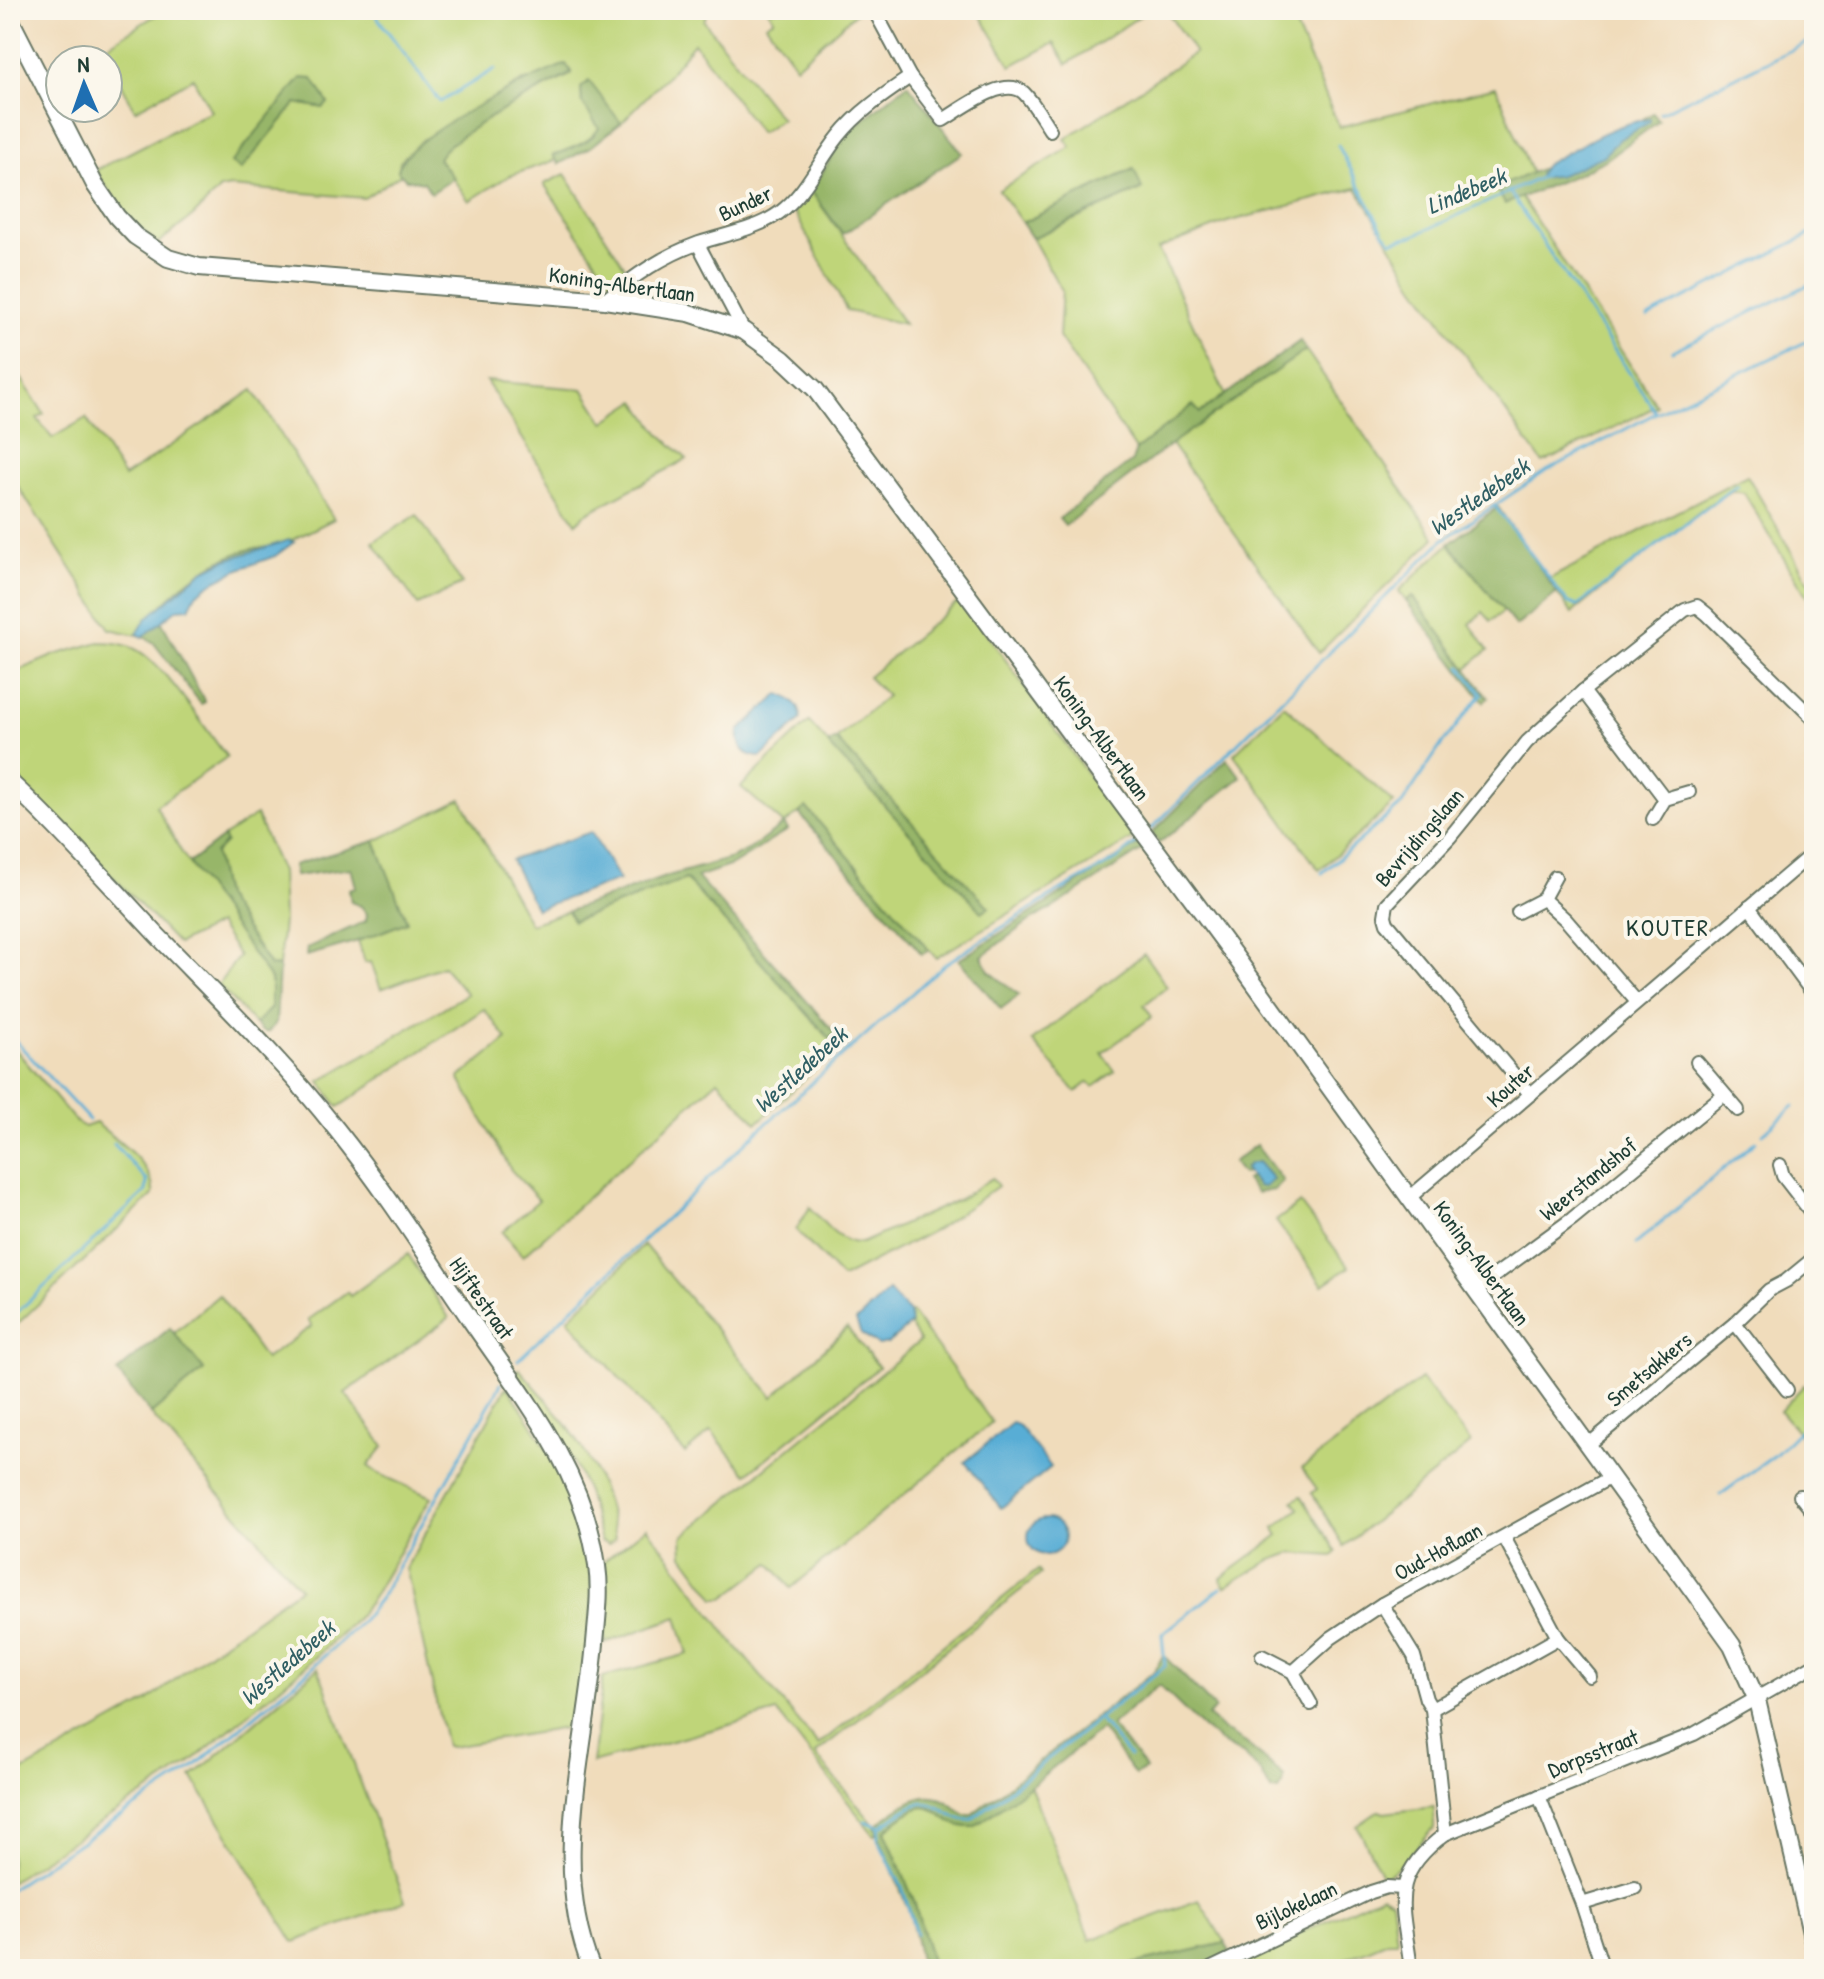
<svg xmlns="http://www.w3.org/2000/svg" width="1824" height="1979" font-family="'Patrick Hand',sans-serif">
<rect width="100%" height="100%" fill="#fbf7ec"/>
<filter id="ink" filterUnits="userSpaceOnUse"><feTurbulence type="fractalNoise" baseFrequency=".0125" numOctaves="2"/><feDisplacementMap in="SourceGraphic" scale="16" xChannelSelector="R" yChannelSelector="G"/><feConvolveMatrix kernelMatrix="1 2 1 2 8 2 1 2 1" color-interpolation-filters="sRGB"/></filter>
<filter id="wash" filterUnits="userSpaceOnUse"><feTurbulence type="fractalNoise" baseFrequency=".006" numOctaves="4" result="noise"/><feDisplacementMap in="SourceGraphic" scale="32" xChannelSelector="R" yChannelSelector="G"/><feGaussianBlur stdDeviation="1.8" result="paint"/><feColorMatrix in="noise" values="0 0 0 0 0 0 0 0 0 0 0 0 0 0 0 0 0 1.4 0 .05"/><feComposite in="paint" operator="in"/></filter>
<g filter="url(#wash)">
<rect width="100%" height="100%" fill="#f0dcbb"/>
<g fill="#bfd579" stroke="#6f8956" stroke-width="2" fill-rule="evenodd">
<path d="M 164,10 L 708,10 L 704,21 L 781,119 L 760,133 L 694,43 L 669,74 L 621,123 L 589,82 L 581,88 L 582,102 L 600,127 C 590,144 570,148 553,155 L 556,160 L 509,176 L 469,201 L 438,158 C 446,136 547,87 572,74 L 523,81 L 422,140 L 400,161 L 398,171 L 401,174 L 364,198 L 231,187 L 220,189 L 193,216 L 158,243 C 131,224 113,199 96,170 L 211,111 L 193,78 L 135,110 L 103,48 ZM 313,79 L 323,108 L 296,103 L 241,169 L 232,163 Z"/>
<path d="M 768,10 L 859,10 L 796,66 L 766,24 L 774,19 Z"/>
<path d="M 977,10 L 1149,10 L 1067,64 L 1054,43 L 1011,66 Z"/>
<path d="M 1166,10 L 1289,10 L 1339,127 L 1496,87 L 1532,174 L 1497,188 L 1505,203 L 1521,197 L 1657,406 L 1543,463 L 1414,284 L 1357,188 L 1227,222 L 1158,249 L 1225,394 L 1200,413 L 1193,405 L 1136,450 L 1059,337 L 1062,291 L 1032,238 L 1141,190 L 1133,169 L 1022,223 L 999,190 L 1071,147 L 1065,139 L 1195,53 Z"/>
<path d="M 565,174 L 627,270 L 609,280 L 544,184 Z"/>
<path d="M 811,191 L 904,324 L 847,311 L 794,211 Z"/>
<path d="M 1306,350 L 1435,538 L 1319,653 L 1171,444 Z"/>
<path d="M 10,361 L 44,414 L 37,418 L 52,438 L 86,418 L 124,477 L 253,390 L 334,519 L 278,547 L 215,563 L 142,636 L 110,629 L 10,474 Z"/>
<path d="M 486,381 L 583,389 L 604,422 L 636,401 L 660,434 L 687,459 L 587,513 L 576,523 Z"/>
<path d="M 1747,475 L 1814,591 L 1814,608 L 1744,493 L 1732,491 L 1708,505 L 1572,613 L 1547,580 Z"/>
<path d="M 417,515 L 462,584 L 418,605 L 373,542 Z"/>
<path d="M 1449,544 L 1504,611 L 1491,621 L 1483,612 L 1470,624 L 1488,650 L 1466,669 L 1413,596 L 1406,601 L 1399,591 Z"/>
<path d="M 962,599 L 1133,838 L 936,958 L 806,808 L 784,824 L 741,787 L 809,722 L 982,911 L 988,908 L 836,739 L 887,696 L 868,677 Z"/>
<path d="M 99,642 C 111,642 124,643 135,649 C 164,663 205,729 227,757 L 156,806 L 182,853 L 271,980 L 271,1008 L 255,1024 L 218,985 L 239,956 L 218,924 L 178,944 L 10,771 L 10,674 L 55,655 Z"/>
<path d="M 1284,705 L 1394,803 L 1319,870 L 1234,754 Z"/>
<path d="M 461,799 L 530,924 L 568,911 L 573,921 L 686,879 L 830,1039 L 835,1033 L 844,1043 L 757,1123 L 718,1080 L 523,1256 L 502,1232 L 539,1200 L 511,1170 L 459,1078 L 507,1039 L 484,1009 L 338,1107 L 320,1081 L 467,994 L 443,966 L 381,989 L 371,962 L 365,963 L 358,941 L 407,922 L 375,841 Z"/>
<path d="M 256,815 L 281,872 L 283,920 L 279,967 L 270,966 L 224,896 L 215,853 L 226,842 L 223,837 Z"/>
<path d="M 1144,954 L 1167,987 L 1144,1005 L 1152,1017 L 1102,1053 L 1115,1071 L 1093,1087 L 1089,1082 L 1076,1092 L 1032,1041 Z"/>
<path d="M 10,1043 L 76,1122 L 85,1127 L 96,1123 C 117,1141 156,1165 153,1195 L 10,1331 Z"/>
<path d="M 992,1178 L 998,1186 L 937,1229 L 842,1278 L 796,1230 L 810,1207 C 824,1223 838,1244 862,1243 L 958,1200 Z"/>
<path d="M 1300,1203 L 1349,1267 L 1323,1285 L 1276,1221 Z"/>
<path d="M 644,1245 L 773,1397 L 847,1328 L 879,1367 L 747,1474 L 711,1431 L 685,1453 L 568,1319 Z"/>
<path d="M 408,1254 L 449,1318 L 345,1393 L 384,1446 L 368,1466 L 379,1474 L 431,1497 L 372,1598 L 357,1618 L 310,1662 L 186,1766 L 10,1882 L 10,1756 L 23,1771 L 148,1701 L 202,1658 L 300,1588 L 151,1414 L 204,1370 L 174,1333 L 219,1295 L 265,1359 L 312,1326 L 308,1320 L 347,1292 L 350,1296 Z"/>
<path d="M 911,1312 L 992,1422 L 791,1588 L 770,1563 L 724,1598 L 715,1598 L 683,1555 L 682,1537 L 920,1341 L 905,1317 Z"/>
<path d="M 519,1369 C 568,1422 604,1466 615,1539 L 609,1544 L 601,1541 L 587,1492 L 574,1463 L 515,1371 Z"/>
<path d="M 1421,1379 L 1471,1443 L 1344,1546 L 1312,1493 L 1317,1489 L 1302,1468 Z"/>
<path d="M 1804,1385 L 1814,1396 L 1814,1451 L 1780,1411 Z"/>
<path d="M 507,1386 C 543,1440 579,1495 589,1562 C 598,1615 584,1673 577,1726 L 451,1747 L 446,1746 L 406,1568 Z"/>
<path d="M 1301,1496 L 1337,1552 L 1333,1556 L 1291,1553 L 1269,1561 L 1225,1587 L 1220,1579 L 1279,1535 L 1274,1528 L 1299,1509 L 1293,1501 Z"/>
<path d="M 647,1527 L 730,1639 L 818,1745 L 1038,1570 L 1041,1574 L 815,1754 L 875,1826 L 878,1833 L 874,1835 L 777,1712 L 592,1763 L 603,1677 L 688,1654 L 677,1617 L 605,1643 L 606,1604 L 604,1561 Z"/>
<path d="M 318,1668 L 405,1901 L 294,1942 L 192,1777 Z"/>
<path d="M 1030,1785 L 1090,1940 L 1199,1900 L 1225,1943 L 1111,1969 L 933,1969 L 914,1901 L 885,1831 C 937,1784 926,1820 974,1827 Z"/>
<path d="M 1434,1807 L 1434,1828 C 1418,1844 1402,1868 1383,1877 L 1357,1826 L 1379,1811 L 1384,1813 Z"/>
<path d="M 1382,1895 L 1392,1900 L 1397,1941 L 1388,1941 L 1322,1969 L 1221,1969 Z"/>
</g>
<g fill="#97b669" stroke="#5b7a4e" stroke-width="2">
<path d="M 566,64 L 572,73 C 548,86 445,137 438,159 L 454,178 L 431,193 L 424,182 L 406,179 L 398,171 C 405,135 531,78 566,64 Z"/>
<path d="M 301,78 L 313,79 L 328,103 L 323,108 L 296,103 L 241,170 L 231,163 Z"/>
<path d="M 589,81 L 621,123 L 591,147 L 559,164 L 553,156 C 569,148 590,144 599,128 L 582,103 L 581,88 Z"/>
<path d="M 908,84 L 962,153 L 843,234 L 811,191 L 846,133 Z"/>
<path d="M 1653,113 L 1659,121 L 1607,159 L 1576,175 L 1505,204 L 1496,188 L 1608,140 Z"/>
<path d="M 1134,169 L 1142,189 L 1032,238 L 1022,223 Z"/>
<path d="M 1300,341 L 1306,350 L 1171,444 L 1065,526 L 1059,519 L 1132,461 L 1136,450 L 1193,405 L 1200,413 Z"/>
<path d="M 1498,507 L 1557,593 L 1516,626 L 1449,544 Z"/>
<path d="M 278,547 L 215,580 L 159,617 L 205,702 L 201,704 L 153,642 L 142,636 L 142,626 C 170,594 205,562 247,550 C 257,547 268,548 278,547 Z"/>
<path d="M 1413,596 L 1488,698 L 1484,702 L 1406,601 Z"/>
<path d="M 836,739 L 989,907 L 982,912 L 828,744 Z"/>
<path d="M 1227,759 L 1241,777 L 1159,843 L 1152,833 Z"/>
<path d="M 806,807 L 929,950 L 922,954 L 799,813 Z"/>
<path d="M 784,824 L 788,830 L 732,865 L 697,877 L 835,1033 L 830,1039 L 686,879 L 573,921 L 568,911 L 668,876 L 732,858 L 750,849 Z"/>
<path d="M 223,837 L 226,842 L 215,853 L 224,896 L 270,966 L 279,967 L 276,1023 L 268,1032 L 263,1032 L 255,1024 L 271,1008 L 271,980 L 189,863 Z"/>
<path d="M 375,841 L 407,922 L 358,941 L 306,956 L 307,948 L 366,921 L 367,914 L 361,906 L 351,902 L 349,889 L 356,887 L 351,868 L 295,876 L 293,865 Z"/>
<path d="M 1140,843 L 1144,849 L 1048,911 L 1032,919 L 982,956 L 989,971 L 1019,995 L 1001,1009 L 959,960 Z"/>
<path d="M 1256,1145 L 1283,1181 L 1274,1190 L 1256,1193 L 1246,1180 L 1250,1177 L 1258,1186 L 1273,1180 L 1258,1162 L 1245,1168 L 1247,1173 L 1242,1174 L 1233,1162 Z"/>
<path d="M 170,1328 L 204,1370 L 151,1414 L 117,1372 Z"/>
<path d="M 1163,1655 L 1215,1708 L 1208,1716 L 1225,1731 L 1246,1743 L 1284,1777 L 1283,1785 L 1278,1791 L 1271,1791 L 1261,1772 L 1244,1755 L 1222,1743 L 1206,1731 L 1159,1685 L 1111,1725 L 1146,1769 L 1135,1775 L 1101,1729 L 1030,1786 L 974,1827 C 932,1830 942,1778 885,1831 L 914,1901 L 933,1969 L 922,1969 L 910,1914 L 875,1827 C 895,1810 923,1785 949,1803 C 955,1807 959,1811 965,1815 L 971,1815 L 1155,1671 Z"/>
<path d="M 1225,1943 L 1230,1952 L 1199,1969 L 1111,1969 Z"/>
</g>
<g fill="#59add5" stroke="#3c7584" stroke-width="2">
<path d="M 1650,119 L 1650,122 L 1620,139 L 1603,156 L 1561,175 L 1540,178 L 1539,174 L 1545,165 C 1578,147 1613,123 1650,119 Z"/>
<path d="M 289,540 L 294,542 L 275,556 L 237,570 L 213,582 L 196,594 L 189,608 L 177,609 L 143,637 L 137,634 L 146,619 L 203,571 L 223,561 Z"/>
<path d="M 779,694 C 790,697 804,708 800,721 L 761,757 C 745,757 737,746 739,731 Z"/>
<path d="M 591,832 L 619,880 L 536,909 L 511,860 Z"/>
<path d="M 1258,1162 L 1273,1179 L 1265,1187 L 1258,1186 L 1245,1169 L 1249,1164 Z"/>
<path d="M 889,1291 L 909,1313 L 911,1324 L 888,1343 L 878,1345 L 861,1334 L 856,1321 Z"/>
<path d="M 1012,1423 L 1018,1425 L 1051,1467 L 1001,1508 L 965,1462 Z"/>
<circle cx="1046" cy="1537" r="18"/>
</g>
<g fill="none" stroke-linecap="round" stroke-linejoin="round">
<g stroke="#59add5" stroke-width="3">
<path d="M 372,10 L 440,102 L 495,69"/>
<path d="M 1660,113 L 1814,39"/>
<path d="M 1338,145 L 1384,233 L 1392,241 L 1413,236 L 1544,176"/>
<path d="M 1509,191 L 1656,413"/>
<path d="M 1648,317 L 1814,232"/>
<path d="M 1672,351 L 1814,282"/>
<path d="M 1495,506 L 1567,602 L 1577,606 L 1737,485"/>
<path d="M 1151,829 L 1443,540 L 1543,473 L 1656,413 L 1814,338"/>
<path d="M 1322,873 L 1402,804 L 1442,744 L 1482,694 L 1461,667"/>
<path d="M 10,1035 L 89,1120"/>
<path d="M 1763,1134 L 1794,1106"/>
<path d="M 1636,1244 L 1756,1141"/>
<path d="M 10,1319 L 146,1191 L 147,1181 L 114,1144"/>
<path d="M 518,1360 L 757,1132 L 945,964 L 1056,893 L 1117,859 L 1137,842"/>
<path d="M 1813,1418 L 1814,1417"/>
<path d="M 1720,1495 L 1775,1455 L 1803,1427"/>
<path d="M 1099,1719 L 1129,1756"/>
<path d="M 865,1821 L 880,1827"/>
<path d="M 10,1889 L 189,1771 L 307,1672 L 361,1622 L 380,1598 L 501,1384"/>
<path d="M 916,1934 L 903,1890 L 878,1839 L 880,1827 C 892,1820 906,1807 918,1804 C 939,1799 951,1822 971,1820 L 1165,1666 L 1162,1634 L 1221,1588"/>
</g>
</g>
</g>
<g filter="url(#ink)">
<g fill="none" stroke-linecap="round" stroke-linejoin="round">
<defs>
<g id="street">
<path d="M 874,10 L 910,77 L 943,120 C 962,109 1004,75 1024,93 C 1034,103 1042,118 1050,130"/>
<path d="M 698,244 L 744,331"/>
<path d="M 605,300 C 635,275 663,256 699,243 C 726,234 757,229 779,213 C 807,192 818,162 839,136 C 858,112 885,94 910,77"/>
<path d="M 1583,691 L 1665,799"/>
<path d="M 1653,819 L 1665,799 L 1689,792"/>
<path d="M 1543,899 L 1566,920 L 1637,1002"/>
<path d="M 1749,907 L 1814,995"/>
<path d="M 1518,912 L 1543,899 L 1555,877"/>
<path d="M 1697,1062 L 1738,1110"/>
<path d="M 1530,1094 L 1387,923 L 1385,916 L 1387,904 L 1450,837 L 1527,742 L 1583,691 L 1685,610 L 1697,606 L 1707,614 L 1814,719"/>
<path d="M 1780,1165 L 1783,1176 L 1814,1216"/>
<path d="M 1409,1198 L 1814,852"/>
<path d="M 1475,1290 L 1572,1219 L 1723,1095"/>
<path d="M 1735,1323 L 1787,1390"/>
<path d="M 1588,1445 L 1735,1323 L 1769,1290 L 1786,1281 L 1814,1258"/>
<path d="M 1800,1496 L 1814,1513"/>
<path d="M 1382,1604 L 1414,1656 L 1426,1699 L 1432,1709 L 1445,1834"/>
<path d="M 1558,1638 L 1590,1676"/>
<path d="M 1262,1656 L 1293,1672 L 1311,1704"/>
<path d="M 1293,1672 L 1331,1638 L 1382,1604 L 1611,1477"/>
<path d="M 1432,1709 L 1558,1638 L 1504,1537"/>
<path d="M 1539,1796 L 1582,1904 L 1603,1969"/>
<path d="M 1582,1904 L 1635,1888"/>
<path d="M 1210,1969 L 1371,1892 L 1387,1887 L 1402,1888"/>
<path d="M 1411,1969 C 1403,1904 1387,1878 1445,1834 L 1694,1734 L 1814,1665"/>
</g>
<g id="secondary">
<path d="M 10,19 L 95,185 L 117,217 L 135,236 L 168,258 L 199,267 L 605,300 L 689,313 L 744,331 L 783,359 L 815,389 L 1234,955 L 1732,1645 L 1757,1700 L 1814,1946"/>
<path d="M 10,782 C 61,829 108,883 156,934 C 218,998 282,1060 337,1130 C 385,1190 427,1256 470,1319 C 523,1396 584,1470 597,1566 C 601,1592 597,1618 595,1643 C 586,1750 549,1866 592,1969"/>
</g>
</defs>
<use href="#street" stroke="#687563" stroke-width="16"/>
<use href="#secondary" stroke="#687563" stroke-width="20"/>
<use href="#street" stroke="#fff" stroke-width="12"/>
<use href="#secondary" stroke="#fff" stroke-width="16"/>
</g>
</g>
<g text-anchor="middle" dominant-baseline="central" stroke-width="8" stroke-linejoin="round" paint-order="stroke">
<g font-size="22" fill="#1f3d34" stroke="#fbf7ec">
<text transform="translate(745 203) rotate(-25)">Bunder</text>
<text transform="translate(622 284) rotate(8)">Koning-Albertlaan</text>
<text transform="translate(1102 738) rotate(54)">Koning-Albertlaan</text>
<text transform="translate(1419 837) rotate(-49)">Bevrijdingslaan</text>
<text transform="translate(1510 1085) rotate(-41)">Kouter</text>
<text transform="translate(1588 1179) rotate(-39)">Weerstandshof</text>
<text transform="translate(1482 1263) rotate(54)">Koning-Albertlaan</text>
<text transform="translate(482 1298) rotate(55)">Hijftestraat</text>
<text transform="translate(1649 1369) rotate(-40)">Smetsakkers</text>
<text transform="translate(1438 1551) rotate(-29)">Oud-Hoflaan</text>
<text transform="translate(1593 1753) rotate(-22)">Dorpsstraat</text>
<text transform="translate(1296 1905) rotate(-25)">Bijlokelaan</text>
</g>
<g font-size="24" font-style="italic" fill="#305f64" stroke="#fbf7ec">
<text transform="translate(1466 190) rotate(-23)">Lindebeek</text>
<text transform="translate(1479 496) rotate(-35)">Westledebeek</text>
<text transform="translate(800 1069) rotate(-42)">Westledebeek</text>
<text transform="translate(287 1662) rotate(-41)">Westledebeek</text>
</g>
<g font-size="24" letter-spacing="2" fill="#1f3d34" stroke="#fbf7ec">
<text x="1668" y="927">KOUTER</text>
</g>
</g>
<rect width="1824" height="1979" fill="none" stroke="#fbf7ec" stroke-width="40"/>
<g transform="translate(84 84) rotate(358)"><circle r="38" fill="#fbf7ec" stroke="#a3ada2" stroke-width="2"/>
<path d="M0-6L14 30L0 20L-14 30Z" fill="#1f6fb2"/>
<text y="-12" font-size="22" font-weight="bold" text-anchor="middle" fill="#1f3d34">N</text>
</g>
</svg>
